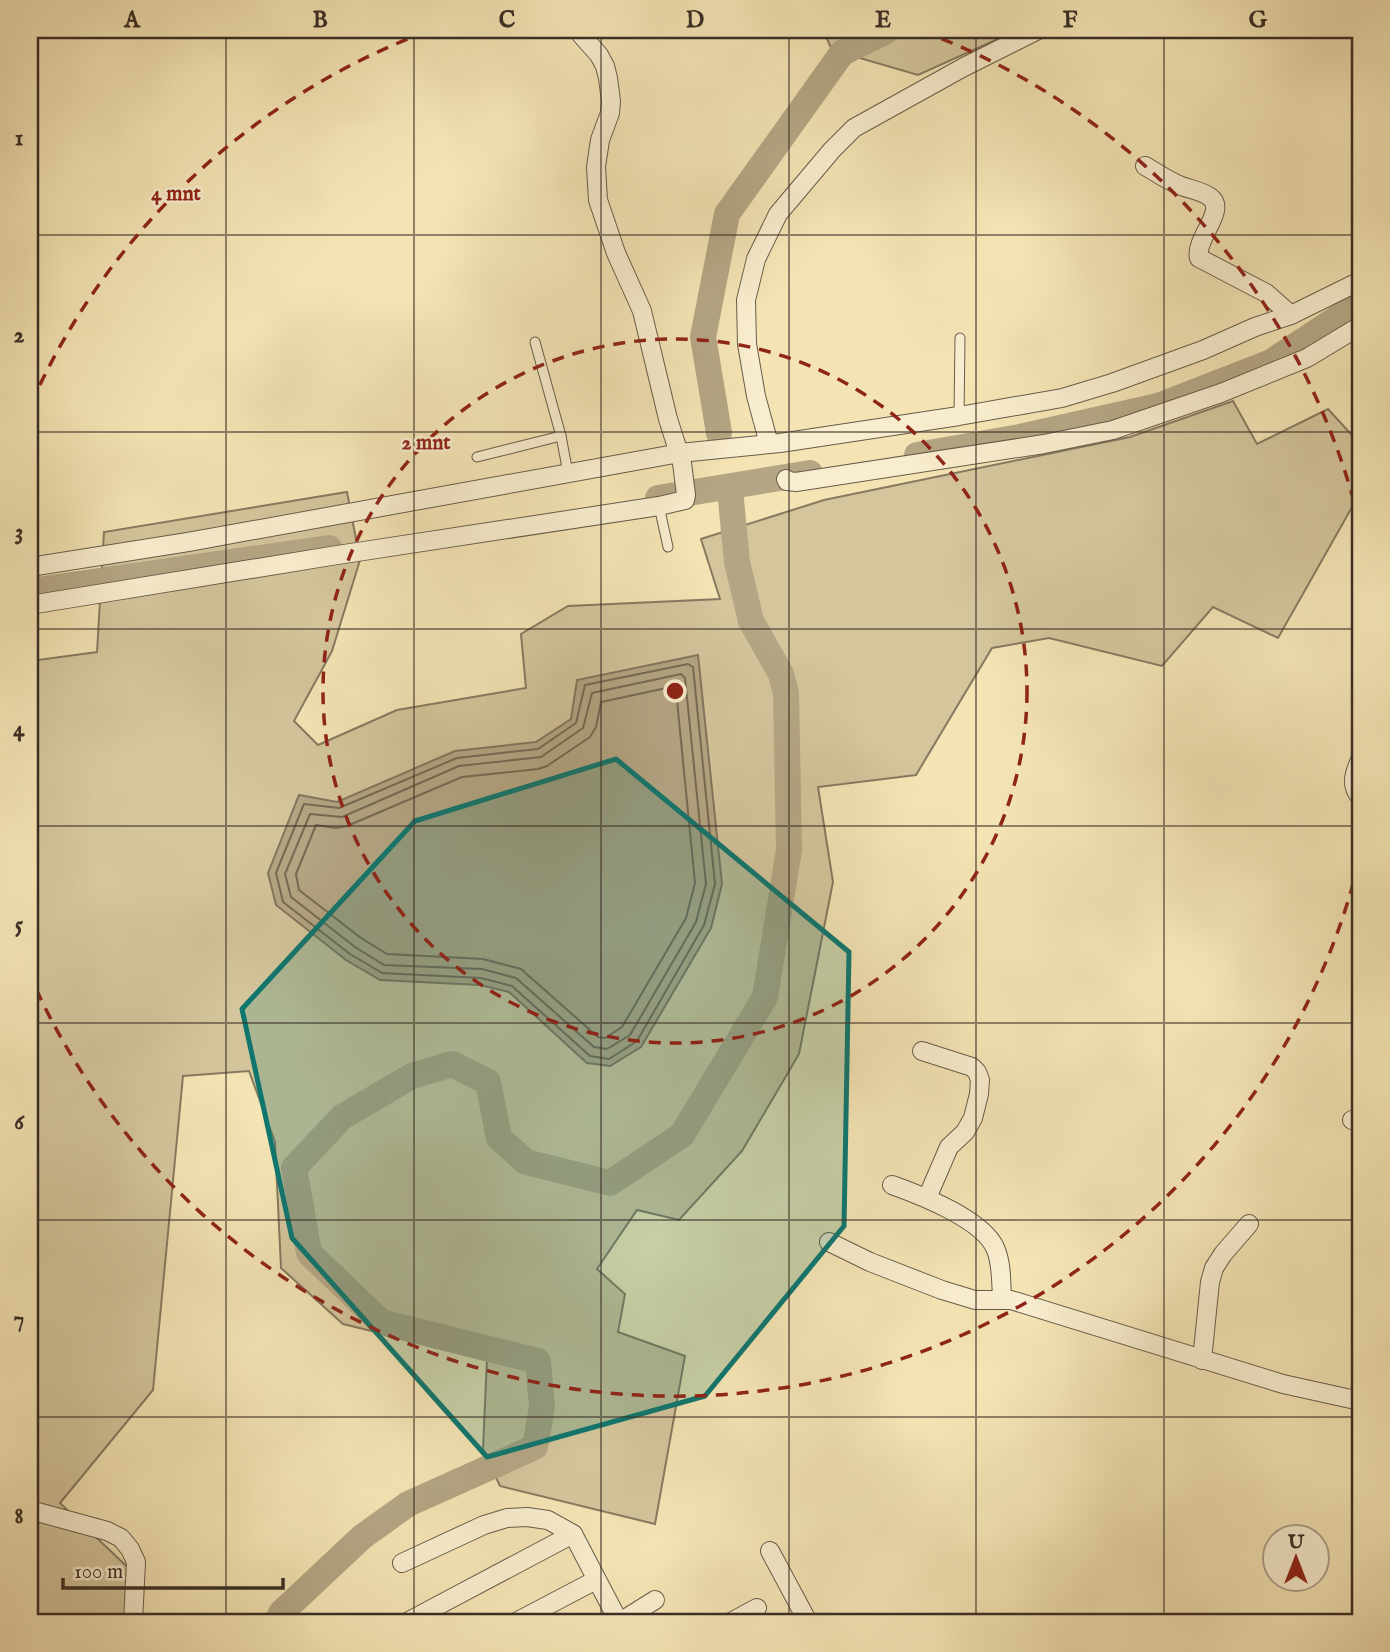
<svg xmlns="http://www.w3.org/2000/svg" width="1390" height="1652" font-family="'IM FELL English',serif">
<rect width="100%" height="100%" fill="#f4e4b4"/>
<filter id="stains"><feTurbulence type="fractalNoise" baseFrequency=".00286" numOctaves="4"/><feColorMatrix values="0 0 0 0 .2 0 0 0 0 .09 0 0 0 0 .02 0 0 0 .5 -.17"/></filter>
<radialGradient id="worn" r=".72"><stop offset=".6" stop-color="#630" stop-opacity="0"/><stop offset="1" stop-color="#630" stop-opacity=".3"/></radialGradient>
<g fill="#d4c59c" stroke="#867a61" stroke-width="2">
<path d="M 823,30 L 1018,30 L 918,75 L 832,50 Z"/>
<path d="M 1233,401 L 1257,444 L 1328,409 L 1360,444 L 1360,493 L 1278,638 L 1213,607 L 1162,666 L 1049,638 L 992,648 L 916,775 L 818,787 L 833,882 L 799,1054 L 742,1151 L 679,1220 L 637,1210 L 597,1269 L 625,1294 L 618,1332 L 685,1356 L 655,1524 L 500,1486 L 483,1450 L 487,1359 L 343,1324 L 281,1268 L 275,1142 L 249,1071 L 183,1076 L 153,1390 L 60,1503 L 138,1577 L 128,1622 L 30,1622 L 30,661 L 97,652 L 104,532 L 347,492 L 360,560 L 332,651 L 294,721 L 318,745 L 397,710 L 526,688 L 521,634 L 568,606 L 720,599 L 701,539 L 824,500 L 1130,437 Z"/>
</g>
<path fill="#b4a684" stroke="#83765e" stroke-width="2" d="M 698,655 L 722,884 L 711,928 L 641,1047 L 610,1066 L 587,1063 L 509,992 L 480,985 L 380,980 L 346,960 L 276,905 L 268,873 L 299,795 L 337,802 L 455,751 L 536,742 L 571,719 L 577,680 Z"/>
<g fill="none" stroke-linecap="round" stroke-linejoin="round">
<g stroke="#766a55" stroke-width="2">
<path d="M 688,664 L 693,667 L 715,884 L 704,925 L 637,1041 L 609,1059 L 590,1056 L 512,986 L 481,978 L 382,973 L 350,954 L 283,902 L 276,873 L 304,804 L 339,808 L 457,758 L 538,749 L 576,723 L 585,685 Z"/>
<path d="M 681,674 L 685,678 L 706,884 L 696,922 L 630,1035 L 607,1049 L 594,1047 L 516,978 L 482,969 L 384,965 L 355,947 L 291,897 L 285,874 L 310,814 L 342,817 L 459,766 L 541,757 L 583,728 L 592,693 Z"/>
<path d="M 671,687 L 676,690 L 695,883 L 686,918 L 622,1027 L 605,1038 L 598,1037 L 521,969 L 483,959 L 387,954 L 361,938 L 299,890 L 296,874 L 316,825 L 336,828 L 347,826 L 462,777 L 538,769 L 547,766 L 590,737 L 596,727 L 601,702 Z"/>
</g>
<g stroke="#b4a684" stroke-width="26">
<path d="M 719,433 L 703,337 L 727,214 L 842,53 L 888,30"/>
<path d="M 917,455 L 1020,437 L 1158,406 L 1271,362 L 1360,303"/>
<path d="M 658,498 L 810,473"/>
<path d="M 30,591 L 329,548"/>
<path d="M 277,1622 L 281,1613 L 362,1537 L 408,1504 L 535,1447 L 542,1407 L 538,1361 L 381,1322 L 309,1253 L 294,1168 L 342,1117 L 412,1076 L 452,1064 L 488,1082 L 499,1138 L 526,1162 L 610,1183 L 682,1135 L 765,997 L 789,850 L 786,693 L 781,674 L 751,621 L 737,562 L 731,500"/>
</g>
<defs>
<g id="lane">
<path d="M 535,342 L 561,436 L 568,473"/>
<path d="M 959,416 L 960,338"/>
<path d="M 477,457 L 561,436"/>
<path d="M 659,506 L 668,547"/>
</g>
<g id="street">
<path d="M 1145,166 C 1156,172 1167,180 1179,185 C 1188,189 1202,191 1210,197 C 1228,210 1194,239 1199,258 L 1266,293 L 1291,315"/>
<path d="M 769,444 L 756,396 L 747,344 L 746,300 L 756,259 L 778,214 L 832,150 L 854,128 L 964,67 L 1038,30"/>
<path d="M 786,479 L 787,481 L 796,482 L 1044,444 L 1113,430 L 1221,393 L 1307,358 L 1360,326"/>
<path d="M 30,567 L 188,542 L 680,453 L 780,443 L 959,416 L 1062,398 L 1112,383 L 1203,350 L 1255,327 L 1291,315 L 1360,281"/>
<path d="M 30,605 L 331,556 L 659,506 L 685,500 L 686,495 L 682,463 L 668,419 L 642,311 L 616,253 L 598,200 L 596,167 L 600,140 L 610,113 L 611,101 L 608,78 L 605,66 L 599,55 L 577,30"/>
<path d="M 1360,760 C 1354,774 1350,785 1360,797"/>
<path d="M 922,1051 L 972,1067 L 977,1072 L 980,1080 L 979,1094 L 973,1118 L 965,1132 L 949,1147 L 927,1198"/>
<path d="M 1352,1120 L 1360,1117"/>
<path d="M 892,1185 C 920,1195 985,1220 996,1250 C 1002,1265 1001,1283 1002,1299"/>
<path d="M 829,1242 L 870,1262 L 942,1290 L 975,1300 L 1011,1300 L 1283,1384 L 1360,1401"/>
<path d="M 1202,1360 L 1210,1282 L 1214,1268 L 1223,1254 L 1249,1224"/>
<path d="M 30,1510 L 107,1531 L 121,1538 L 130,1549 L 136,1562 L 133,1622"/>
<path d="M 770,1551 L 808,1622"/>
<path d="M 402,1563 L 484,1525 L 507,1518 L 527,1517 L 548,1520 L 573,1534 L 619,1622"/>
<path d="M 407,1622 L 573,1534"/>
<path d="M 516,1622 L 596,1580"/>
<path d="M 620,1622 L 655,1600"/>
<path d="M 731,1622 L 757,1608"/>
</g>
</defs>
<use href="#lane" stroke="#685c4a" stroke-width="11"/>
<use href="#street" stroke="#685c4a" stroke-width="20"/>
<use href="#lane" stroke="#f8edce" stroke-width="9"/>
<use href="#street" stroke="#f8edce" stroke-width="18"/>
</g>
<path fill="#0f766e" fill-opacity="0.2" stroke="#0f766e" stroke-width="5" stroke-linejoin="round" d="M 616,759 L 849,952 L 844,1226 L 705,1396 L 487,1457 L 292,1238 L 242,1009 L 415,821 Z"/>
<path fill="none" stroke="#392e26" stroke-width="2" stroke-opacity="0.55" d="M 226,30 L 226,1622M 414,30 L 414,1622M 601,30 L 601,1622M 789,30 L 789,1622M 976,30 L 976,1622M 1164,30 L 1164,1622M 30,235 L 1360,235M 30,432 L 1360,432M 30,629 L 1360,629M 30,826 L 1360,826M 30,1023 L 1360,1023M 30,1220 L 1360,1220M 30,1417 L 1360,1417"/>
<g fill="none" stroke="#8f2418" stroke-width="3.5" stroke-dasharray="12 9">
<circle cx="675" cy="691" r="352"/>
<path d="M1359 862A705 705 0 0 1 31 978M31 404A705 705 0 0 1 428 31M922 31A705 705 0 0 1 1359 520"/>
</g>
<circle cx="675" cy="691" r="10" fill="#8f2418" stroke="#f8edce" stroke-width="3.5"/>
<g font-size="21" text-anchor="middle" font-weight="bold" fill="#8f2418" stroke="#f8edce" stroke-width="5" stroke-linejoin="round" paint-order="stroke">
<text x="176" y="200">4 mnt</text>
<text x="426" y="449">2 mnt</text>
</g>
<rect width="1390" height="1652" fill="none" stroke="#f4e4b4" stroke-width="77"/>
<g transform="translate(1296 1558)"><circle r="33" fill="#f8edce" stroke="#aca18b" stroke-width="2"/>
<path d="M0-5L12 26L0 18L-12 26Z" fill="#8f2418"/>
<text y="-10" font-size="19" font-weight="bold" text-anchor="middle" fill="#392e26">U</text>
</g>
<path d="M63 1578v10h220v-10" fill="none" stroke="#392e26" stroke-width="3.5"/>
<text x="74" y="1578" font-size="21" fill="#392e26" stroke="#f8edce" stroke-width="5" paint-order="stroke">100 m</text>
<rect x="38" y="38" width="1314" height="1576" fill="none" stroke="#392e26" stroke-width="2.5"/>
<g font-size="23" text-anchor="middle" font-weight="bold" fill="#392e26">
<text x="132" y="27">A</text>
<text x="320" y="27">B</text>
<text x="507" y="27">C</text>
<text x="695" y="27">D</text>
<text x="883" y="27">E</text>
<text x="1070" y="27">F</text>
<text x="1258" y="27">G</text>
<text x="19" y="145">1</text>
<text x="19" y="342">2</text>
<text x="19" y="539">3</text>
<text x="19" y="736">4</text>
<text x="19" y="932">5</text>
<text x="19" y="1129">6</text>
<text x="19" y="1326">7</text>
<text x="19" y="1523">8</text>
</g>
<rect width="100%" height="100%" filter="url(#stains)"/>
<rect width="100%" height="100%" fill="url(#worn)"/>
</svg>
